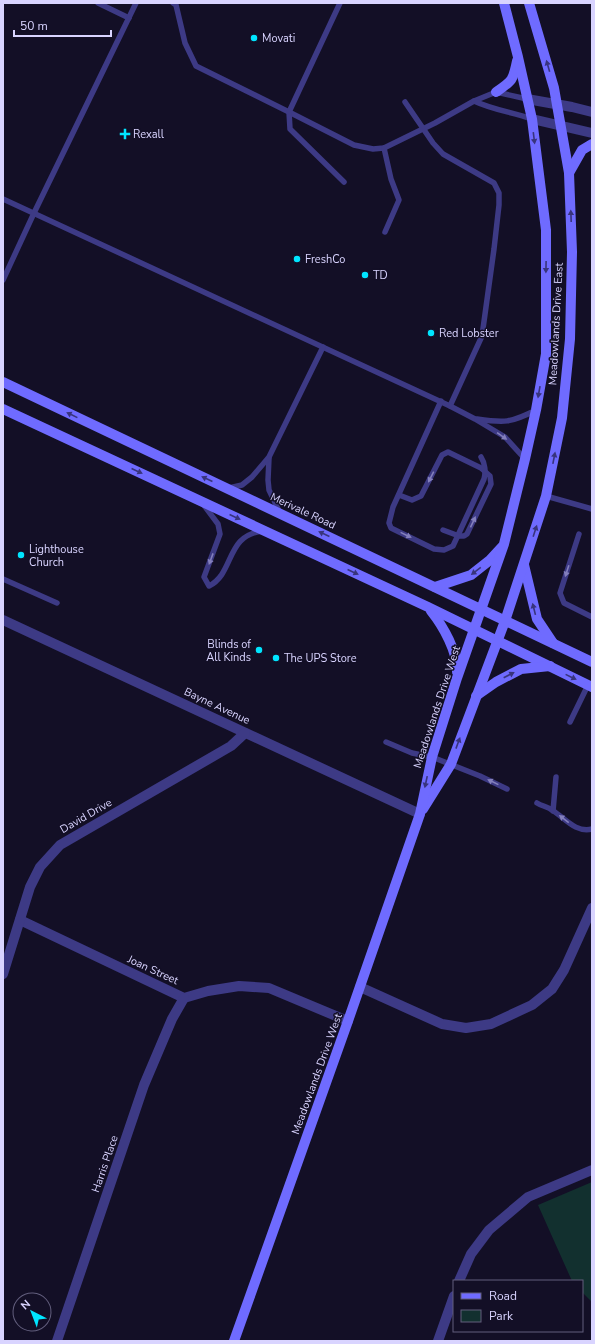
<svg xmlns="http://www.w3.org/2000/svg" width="595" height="1344" font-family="'Nunito Sans',sans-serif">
<rect width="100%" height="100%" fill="#130f26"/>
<path fill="#12302f" d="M 592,1182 L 592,1302 L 582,1292 L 582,1281 L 572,1281 L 538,1205 Z"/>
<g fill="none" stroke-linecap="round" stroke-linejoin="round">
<g stroke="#3d3a85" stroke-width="5.5">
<path d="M 98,3 L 129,18"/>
<path d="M 173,3 L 176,5 L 185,43 L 196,66 L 289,112 L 354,145 L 373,149 L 384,148 L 435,123 L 474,101 L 496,92 L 527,99"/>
<path d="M 340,3 L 289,112 L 290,129 L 344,182"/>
<path d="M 474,101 C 493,110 512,112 532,119"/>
<path d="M 405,102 L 433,143 L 443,154 L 494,183 L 499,193 L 499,205 L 494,249 L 482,336 L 450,406"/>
<path d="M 384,148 L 391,179 L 399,200 L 385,232"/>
<path d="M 3,199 L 450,406 L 475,419 L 505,437 L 525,459"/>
<path d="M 3,280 L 34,213 L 136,3"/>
<path d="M 441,401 L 393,507 L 389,523 L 391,528 L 434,549 L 444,550 L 453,546 L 484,479 C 486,472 485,463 481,457"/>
<path d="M 477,419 C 504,423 511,423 536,410"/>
<path d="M 269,458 L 268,480 L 269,490 L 280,513"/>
<path d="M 229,488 L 242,485 L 252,477 L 269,457 L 323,347"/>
<path d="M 399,495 L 412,500 L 421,496 L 442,455 L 448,452 L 481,468 L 490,476 L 491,484 L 467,534 L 464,536 L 459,536 L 443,530"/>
<path d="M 546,496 L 592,509"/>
<path d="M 203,504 L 218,524 L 220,534 L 204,577 L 209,586 C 235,573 225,535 263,531"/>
<path d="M 579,534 L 560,593 L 564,603 L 592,617"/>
<path d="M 3,579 L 57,603"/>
<path d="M 570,722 L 588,685"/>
<path d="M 386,742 L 412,753 L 432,757 L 480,776 L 507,789"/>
<path d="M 537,803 C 542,806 548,807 552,810 C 565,818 575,833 592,829"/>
<path d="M 553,811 L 556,777"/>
</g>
<g stroke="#3d3a85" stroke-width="10">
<path d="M 3,620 L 420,814"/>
<path d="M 20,920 L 184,998 L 208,991 L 239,986 L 269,988 L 348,1021"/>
<path d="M 3,974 L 30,887 L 40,867 L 60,845 L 231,746 L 245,733"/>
<path d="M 360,987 L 442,1024 L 466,1028 L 491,1024 L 532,1005 L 552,989 L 564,970 L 592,908"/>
<path d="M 459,1281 L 471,1254 L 489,1230 L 528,1197 L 592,1170"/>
<path d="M 57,1341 L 144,1085 L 172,1019 L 184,998"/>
<path d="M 438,1341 L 454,1296"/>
</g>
<g stroke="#3d3a85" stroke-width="10">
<path d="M 527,99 L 572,107 L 592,112"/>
<path d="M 532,119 L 592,133"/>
</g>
<g stroke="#6f6bff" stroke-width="10">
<path d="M 496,92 C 512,81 513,81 517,61"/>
<path d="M 569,173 L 582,150 L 592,144"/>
<path d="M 3,382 L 592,662"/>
<path d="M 3,409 L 428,607 L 592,687"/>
<path d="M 524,565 L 537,619 L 553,643"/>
<path d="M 435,587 L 471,575 L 490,560 L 502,547"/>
<path d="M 431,611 C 443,626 458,652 457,672"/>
<path d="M 476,696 L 496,682 L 521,669 L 550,666"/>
<path d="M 423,809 L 451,764 L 505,621 L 546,496 L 562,418 L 570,339 L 572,252 L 569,173 L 554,88 L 529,3"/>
<path d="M 234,1341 L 348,1021 L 420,814 L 432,757 L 457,678 L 504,544 L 525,459 L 536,410 L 546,354 L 546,230 L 532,119 L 518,57 L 504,3"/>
</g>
</g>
<defs><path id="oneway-solid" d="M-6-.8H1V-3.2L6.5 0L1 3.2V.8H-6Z"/></defs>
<g fill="#38347d">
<use href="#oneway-solid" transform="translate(548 66) rotate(-106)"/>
<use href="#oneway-solid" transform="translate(534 138) rotate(83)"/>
<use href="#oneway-solid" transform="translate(571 216) rotate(-92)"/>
<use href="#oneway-solid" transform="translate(546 267) rotate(91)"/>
<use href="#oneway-solid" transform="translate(539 392) rotate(100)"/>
<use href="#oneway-solid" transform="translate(72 415) rotate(-154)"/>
<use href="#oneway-solid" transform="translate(554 458) rotate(-79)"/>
<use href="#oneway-solid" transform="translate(137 471) rotate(25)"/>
<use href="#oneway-solid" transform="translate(207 479) rotate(-155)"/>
<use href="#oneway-solid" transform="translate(235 517) rotate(25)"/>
<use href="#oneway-solid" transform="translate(535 531) rotate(-72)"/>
<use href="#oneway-solid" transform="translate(324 534) rotate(-155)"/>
<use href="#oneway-solid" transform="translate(476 571) rotate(143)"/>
<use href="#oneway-solid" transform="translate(353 572) rotate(25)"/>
<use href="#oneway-solid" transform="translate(534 609) rotate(-104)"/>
<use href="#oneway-solid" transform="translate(509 675) rotate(-27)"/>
<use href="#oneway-solid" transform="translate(571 677) rotate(26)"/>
<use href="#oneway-solid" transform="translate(458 743) rotate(-70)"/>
<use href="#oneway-solid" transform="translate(426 782) rotate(102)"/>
</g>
<g fill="#837fbc">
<use href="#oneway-solid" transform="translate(502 436) rotate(35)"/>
<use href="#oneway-solid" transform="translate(431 477) rotate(117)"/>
<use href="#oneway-solid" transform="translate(473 522) rotate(-65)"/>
<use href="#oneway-solid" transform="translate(406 535) rotate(26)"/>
<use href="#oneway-solid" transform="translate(211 559) rotate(110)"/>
<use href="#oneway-solid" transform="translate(567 571) rotate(108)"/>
<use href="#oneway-solid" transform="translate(493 782) rotate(-154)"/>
<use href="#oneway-solid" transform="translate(564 819) rotate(-142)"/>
</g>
<g fill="#00e5ff" stroke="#130f26" stroke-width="1.5">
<circle cx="254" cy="38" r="4"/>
<path d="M123 128h4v4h4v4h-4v4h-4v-4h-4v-4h4z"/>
<circle cx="297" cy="259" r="4"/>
<circle cx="365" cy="275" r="4"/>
<circle cx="431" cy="333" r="4"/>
<circle cx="21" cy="555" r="4"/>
<circle cx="259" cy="650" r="4"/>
<circle cx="276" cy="658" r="4"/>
</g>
<g text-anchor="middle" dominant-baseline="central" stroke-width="3" stroke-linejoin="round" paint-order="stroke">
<g font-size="11" fill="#d9d4ff" stroke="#130f26" text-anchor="start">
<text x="262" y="38">Movati</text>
<text x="133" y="134">Rexall</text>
<text x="305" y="259">FreshCo</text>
<text x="373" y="275">TD</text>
<text x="439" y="333">Red Lobster</text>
<text x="29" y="549">Lighthouse<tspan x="29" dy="13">Church</tspan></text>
<text x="251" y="644" text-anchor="end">Blinds of<tspan x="251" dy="13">All Kinds</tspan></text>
<text x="284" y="658">The UPS Store</text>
</g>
<g font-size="11" fill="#d9d4ff" stroke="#130f26">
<text transform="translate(556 324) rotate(-87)">Meadowlands Drive East</text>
<text transform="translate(303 511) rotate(25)">Merivale Road</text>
<text transform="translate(217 706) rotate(25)">Bayne Avenue</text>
<text transform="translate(437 707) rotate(-72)">Meadowlands Drive West</text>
<text transform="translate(86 816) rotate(-30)">David Drive</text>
<text transform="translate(153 970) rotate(25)">Joan Street</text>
<text transform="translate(317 1074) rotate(-70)">Meadowlands Drive West</text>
<text transform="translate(105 1164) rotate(-71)">Harris Place</text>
</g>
</g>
<rect width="595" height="1344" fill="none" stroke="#d9d4ff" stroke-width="8"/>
<rect x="453" y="1280" width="130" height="52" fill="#130f26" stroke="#625e7d"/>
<rect x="461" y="1293" width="20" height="6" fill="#6f6bff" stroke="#625e7d"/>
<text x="489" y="1300" font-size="12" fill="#d9d4ff">Road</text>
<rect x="461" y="1310" width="20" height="12" fill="#12302f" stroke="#625e7d"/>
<text x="489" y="1320" font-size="12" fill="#d9d4ff">Park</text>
<g transform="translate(32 1312) rotate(318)"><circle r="19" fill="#130f26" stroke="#625e7d"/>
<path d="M0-3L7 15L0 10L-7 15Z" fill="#00e5ff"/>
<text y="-6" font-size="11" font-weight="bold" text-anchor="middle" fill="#d9d4ff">N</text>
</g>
<path d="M14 30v6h97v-6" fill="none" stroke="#d9d4ff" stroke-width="2"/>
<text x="20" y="30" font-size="12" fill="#d9d4ff" stroke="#130f26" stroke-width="3" paint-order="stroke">50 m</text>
</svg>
